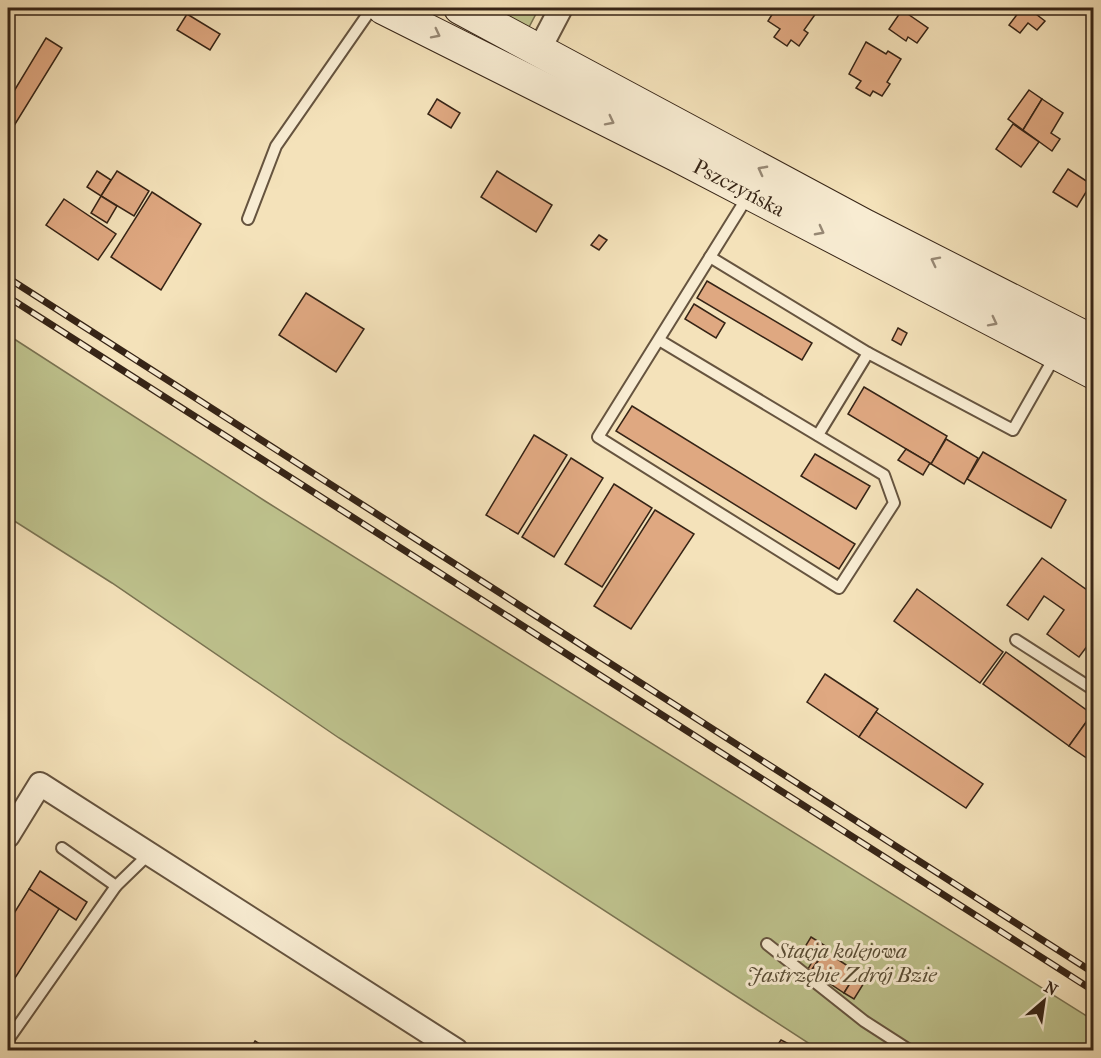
<svg xmlns="http://www.w3.org/2000/svg" width="1101" height="1058" font-family="'IM FELL French Canon',serif">
<rect width="100%" height="100%" fill="#f4e2ba"/>
<filter id="stains"><feTurbulence type="fractalNoise" baseFrequency=".00333" numOctaves="4"/><feColorMatrix values="0 0 0 0 .2 0 0 0 0 .09 0 0 0 0 .02 0 0 0 .5 -.17"/></filter>
<radialGradient id="worn" r=".72"><stop offset=".6" stop-color="#630" stop-opacity="0"/><stop offset="1" stop-color="#630" stop-opacity=".3"/></radialGradient>
<g fill="#bec28d" stroke="#7a7352" stroke-width="1.5">
<path d="M 488,8 L 534,8 L 538,10 L 528,29 Z"/>
<path d="M 8,335 L 265,501 L 1093,1020 L 1093,1050 L 819,1050 L 339,738 L 112,583 L 8,517 Z"/>
</g>
<g fill="#dfa881" stroke="#362416" stroke-width="1.5">
<path d="M 177,8 L 194,8 L 190,15 Z"/>
<path d="M 776,8 L 819,9 L 804,30 L 808,33 L 799,46 L 791,40 L 787,46 L 774,37 L 780,29 L 768,21 Z"/>
<path d="M 1022,8 L 1028,8 L 1045,21 L 1037,30 L 1028,23 L 1020,33 L 1009,25 Z"/>
<path d="M 902,10 L 928,28 L 917,43 L 908,37 L 906,41 L 889,29 Z"/>
<path d="M 187,14 L 220,34 L 210,50 L 177,30 Z"/>
<path d="M 46,38 L 62,48 L 12,129 L 8,127 L 8,101 Z"/>
<path d="M 866,42 L 886,54 L 888,51 L 901,59 L 887,82 L 890,84 L 882,96 L 873,91 L 870,96 L 856,88 L 861,81 L 849,74 Z"/>
<path d="M 1029,90 L 1042,99 L 1023,130 L 1008,119 Z"/>
<path d="M 437,99 L 460,113 L 451,128 L 428,114 Z"/>
<path d="M 1042,99 L 1063,113 L 1051,133 L 1060,139 L 1052,151 L 1023,130 Z"/>
<path d="M 1013,124 L 1039,142 L 1021,167 L 996,149 Z"/>
<path d="M 1068,169 L 1091,184 L 1077,207 L 1053,192 Z"/>
<path d="M 97,171 L 111,180 L 101,196 L 87,187 Z"/>
<path d="M 117,171 L 149,191 L 134,216 L 101,196 Z"/>
<path d="M 497,171 L 552,205 L 536,232 L 481,197 Z"/>
<path d="M 152,192 L 201,224 L 161,290 L 111,257 Z"/>
<path d="M 101,196 L 117,206 L 107,223 L 91,213 Z"/>
<path d="M 64,199 L 116,234 L 98,260 L 46,225 Z"/>
<path d="M 599,235 L 607,240 L 599,250 L 591,245 Z"/>
<path d="M 707,281 L 812,343 L 802,360 L 697,298 Z"/>
<path d="M 306,293 L 364,329 L 336,372 L 279,335 Z"/>
<path d="M 694,304 L 725,323 L 716,338 L 685,319 Z"/>
<path d="M 898,328 L 907,333 L 901,345 L 892,340 Z"/>
<path d="M 864,387 L 947,436 L 931,464 L 848,414 Z"/>
<path d="M 632,406 L 855,544 L 839,569 L 616,431 Z"/>
<path d="M 534,435 L 567,455 L 518,534 L 486,515 Z"/>
<path d="M 946,439 L 978,458 L 964,484 L 931,464 Z"/>
<path d="M 906,449 L 930,463 L 923,475 L 898,460 Z"/>
<path d="M 983,452 L 1066,500 L 1051,528 L 967,479 Z"/>
<path d="M 815,454 L 870,486 L 856,509 L 801,476 Z"/>
<path d="M 571,458 L 603,478 L 554,557 L 522,537 Z"/>
<path d="M 614,484 L 652,508 L 602,587 L 565,564 Z"/>
<path d="M 655,510 L 694,534 L 631,629 L 594,606 Z"/>
<path d="M 1042,558 L 1094,595 L 1094,637 L 1079,657 L 1047,634 L 1064,610 L 1044,596 L 1028,620 L 1007,605 Z"/>
<path d="M 917,589 L 1003,652 L 980,683 L 894,621 Z"/>
<path d="M 1006,652 L 1092,714 L 1069,746 L 983,684 Z"/>
<path d="M 825,674 L 878,709 L 859,737 L 807,702 Z"/>
<path d="M 876,712 L 983,784 L 966,808 L 859,737 Z"/>
<path d="M 1092,714 L 1094,715 L 1094,763 L 1069,746 Z"/>
<path d="M 40,871 L 87,902 L 76,920 L 29,889 Z"/>
<path d="M 29,889 L 59,909 L 8,989 L 8,923 Z"/>
<path d="M 811,937 L 827,947 L 811,971 L 808,969 L 812,962 L 800,955 Z"/>
<path d="M 825,951 L 857,972 L 844,993 L 811,971 Z"/>
<path d="M 857,972 L 867,978 L 854,999 L 844,993 Z"/>
<path d="M 781,1040 L 793,1046 L 790,1050 L 774,1050 Z"/>
<path d="M 255,1041 L 269,1050 L 250,1050 Z"/>
</g>
<g fill="none" stroke-linecap="round" stroke-linejoin="round">
<defs>
<g id="lane">
<path d="M 248,219 L 276,146 L 372,8"/>
<path d="M 710,257 L 868,353"/>
<path d="M 659,340 L 884,475 L 894,503 L 839,588 L 598,437 L 748,196"/>
<path d="M 818,435 L 868,353 L 1013,430 L 1055,356"/>
<path d="M 1016,640 L 1094,690"/>
<path d="M 62,848 L 116,886 L 149,854"/>
<path d="M 767,944 L 864,1021 L 909,1050"/>
<path d="M 8,1040 L 116,886"/>
</g>
<g id="street">
<path d="M 539,50 L 561,8"/>
<path d="M 8,836 L 40,784 L 456,1050"/>
</g>
<g id="secondary">
<path id="s1" d="M 383,8 L 676,155 L 1094,373"/>
<path d="M 460,8 L 866,226 L 1094,342"/>
</g>
</defs>
<use href="#lane" stroke="#66543f" stroke-width="14"/>
<use href="#street" stroke="#66543f" stroke-width="26"/>
<use href="#secondary" stroke="#362416" stroke-width="34"/>
<use href="#lane" stroke="#f8ecd2" stroke-width="10"/>
<use href="#street" stroke="#f8ecd2" stroke-width="22"/>
<use href="#secondary" stroke="#f8ecd2" stroke-width="32"/>
<defs>
<g id="rail">
<path d="M 8,278 L 1094,973"/>
<path d="M 8,297 L 1094,991"/>
</g>
</defs>
<use href="#rail" stroke="#362416" stroke-width="7"/>
<use href="#rail" stroke="#f8ecd2" stroke-width="4.5" stroke-dasharray="14" stroke-linecap="butt"/>
</g>
<defs><path id="oneway-chevron" d="M-2-3.5L2.5 0L-2 3.5" fill="none" stroke-width="1.6" stroke-linecap="round" stroke-linejoin="round" transform="scale(1.5)"/></defs>
<g stroke="#978874">
<use href="#oneway-chevron" transform="translate(436 34) rotate(27)"/>
<use href="#oneway-chevron" transform="translate(610 121) rotate(27)"/>
<use href="#oneway-chevron" transform="translate(762 170) rotate(-152)"/>
<use href="#oneway-chevron" transform="translate(820 231) rotate(28)"/>
<use href="#oneway-chevron" transform="translate(935 261) rotate(-153)"/>
<use href="#oneway-chevron" transform="translate(993 322) rotate(27)"/>
</g>
<g text-anchor="middle" dominant-baseline="central" stroke-width="6" stroke-linejoin="round" paint-order="stroke">
<g font-size="21" fill="#362416" stroke="#f8ecd2">
<text stroke="none"><textPath href="#s1" startOffset="399">Pszczyńska</textPath></text>
</g>
<g font-size="21" font-style="italic" fill="#584c34" stroke="#f8ecd2">
<text x="842" y="951">Stacja kolejowa<tspan x="842" dy="24">Jastrzębie Zdrój Bzie</tspan></text>
</g>
</g>
<rect width="1101" height="1058" fill="none" stroke="#f4e2ba" stroke-width="30"/>
<rect x="9" y="9" width="1083" height="1040" fill="none" stroke="#362416" stroke-width="3"/>
<rect x="15" y="15" width="1071" height="1028" fill="none" stroke="#362416" stroke-width="1.5"/>
<g transform="translate(1044 1001) rotate(29)" stroke="#f8ecd2" stroke-width="4.5" paint-order="stroke">
<path d="M0-4.5L10 22L0 15L-10 22Z" fill="#362416"/>
<text y="-9" font-size="16" font-weight="bold" text-anchor="middle" fill="#362416">N</text>
</g>
<rect width="100%" height="100%" filter="url(#stains)"/>
<rect width="100%" height="100%" fill="url(#worn)"/>
</svg>
